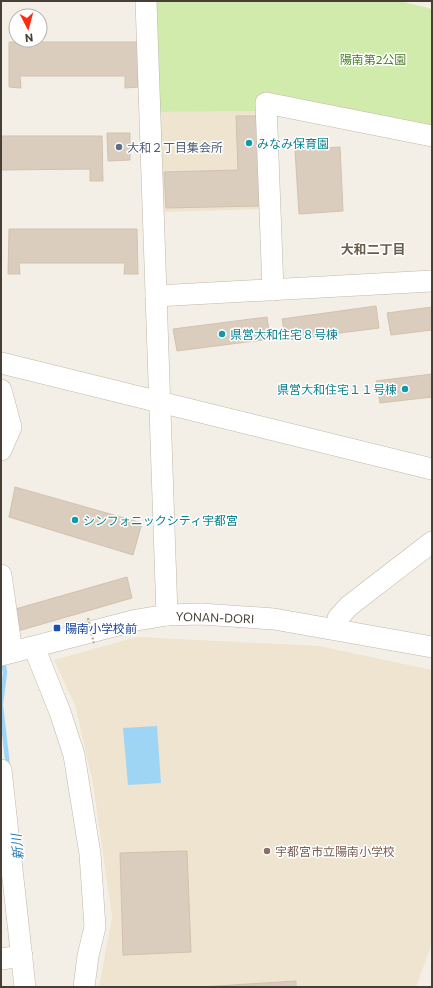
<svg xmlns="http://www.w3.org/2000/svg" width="433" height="988" font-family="Commissioner,'Noto Sans JP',sans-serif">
<rect width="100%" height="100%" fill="#f4efe6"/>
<g fill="#eee4cf">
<path d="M 261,111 L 265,209 L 161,212 L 156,112 Z"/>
<path d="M 137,637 L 319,646 L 432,670 L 432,943 L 416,987 L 99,987 L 112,917 L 93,784 L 75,705 L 54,660 Z"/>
</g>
<path fill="#d1ebac" d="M 151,1 L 400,1 L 432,9 L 432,129 L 260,95 L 261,111 L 156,112 Z"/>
<path fill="#9ed5f5" d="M 157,726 L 161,783 L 128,785 L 123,728 Z"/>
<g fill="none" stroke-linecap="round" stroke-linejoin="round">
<g stroke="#9ed5f5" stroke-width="4.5">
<path d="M 1,703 L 5,673 L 3,659"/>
<path d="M 1,706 L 8,767"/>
</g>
</g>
<g fill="#dacdbe" stroke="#d2c2ad">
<path d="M 9,42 L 138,42 L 138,87 L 125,88 L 125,76 L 20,76 L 21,88 L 9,87 Z"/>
<path d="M 236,116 L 260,116 L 261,206 L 166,208 L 164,172 L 238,170 Z"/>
<path d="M 107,133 L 130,133 L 130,160 L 108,161 Z"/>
<path d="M 1,136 L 102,136 L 103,181 L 90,181 L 90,169 L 1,170 Z"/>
<path d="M 340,147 L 343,211 L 299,214 L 295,150 Z"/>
<path d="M 9,229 L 137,229 L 138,274 L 124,274 L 125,263 L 19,263 L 20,274 L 8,274 Z"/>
<path d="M 376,306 L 379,328 L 286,340 L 282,319 Z"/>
<path d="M 432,307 L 432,330 L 391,335 L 387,313 Z"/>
<path d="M 267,317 L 270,339 L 177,351 L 173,329 Z"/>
<path d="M 432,374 L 432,397 L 380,403 L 376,381 Z"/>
<path d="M 15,487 L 142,523 L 133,555 L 9,517 Z"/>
<path d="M 127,577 L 132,598 L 18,631 L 12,610 Z"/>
<path d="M 187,851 L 191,952 L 123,955 L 120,853 Z"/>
<path d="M 296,981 L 296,987 L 201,987 Z"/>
</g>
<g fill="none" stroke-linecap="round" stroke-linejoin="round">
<defs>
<g id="minor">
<path d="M 146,1 L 167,615"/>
<path d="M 273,290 L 266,103 L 432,136"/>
<path d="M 156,296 L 432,281"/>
<path d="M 1,363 L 432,469"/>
<path d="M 1,390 L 11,427 L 1,450"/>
<path d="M 1,575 L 12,652"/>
<path d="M 338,618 L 349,606 L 432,542"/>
<path d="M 34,647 L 60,712 L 74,755 L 90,854 L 95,927 L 88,956 L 84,987"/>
<path d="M 1,655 L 137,620 L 167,615 L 201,614 L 274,619 L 432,647"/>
<path d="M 1,770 L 25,987"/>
<path d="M 1,959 L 22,956"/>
</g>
</defs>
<use href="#minor" stroke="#c0b7a8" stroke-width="22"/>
<use href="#minor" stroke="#fff" stroke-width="21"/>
<path stroke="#c3b298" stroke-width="2.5" stroke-dasharray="2 2" stroke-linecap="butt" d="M 88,618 L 94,644"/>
</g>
<g fill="#0f9aa8" stroke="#fff" stroke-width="1.5">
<circle cx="249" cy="143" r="4"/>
<circle cx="222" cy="334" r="4"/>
<circle cx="405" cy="389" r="4"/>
<circle cx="75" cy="520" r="4"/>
</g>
<circle fill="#5c6f8a" stroke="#fff" stroke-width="1.5" cx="119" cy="147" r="4"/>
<rect fill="#1a4fb4" stroke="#fff" stroke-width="1.5" x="53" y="624" width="8" height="8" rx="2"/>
<circle fill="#8d6e63" stroke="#fff" stroke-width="1.5" cx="267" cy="851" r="4"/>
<g text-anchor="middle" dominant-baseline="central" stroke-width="3" stroke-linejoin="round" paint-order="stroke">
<g font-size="12" fill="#497d24" stroke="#fff">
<text x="373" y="59">陽南第2公園</text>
</g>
<g font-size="12" fill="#0d838f" stroke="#fff" text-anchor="start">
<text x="257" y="143">みなみ保育園</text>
<text x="230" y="334">県営大和住宅８号棟</text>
<text x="397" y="389" text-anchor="end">県営大和住宅１１号棟</text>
<text x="83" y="520">シンフォニックシティ宇都宮</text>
</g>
<g font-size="12" fill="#4e5e75" stroke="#fff" text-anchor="start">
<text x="127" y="147">大和２丁目集会所</text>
</g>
<g font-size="12" fill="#473f35" stroke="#fff">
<text transform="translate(215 617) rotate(2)">YONAN-DORI</text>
</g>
<g font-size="12" fill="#164399" stroke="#fff" text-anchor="start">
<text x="65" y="628">陽南小学校前</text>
</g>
<g font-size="12" fill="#785e54" stroke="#fff" text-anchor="start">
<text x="275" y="851">宇都宮市立陽南小学校</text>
</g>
<g font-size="13" font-weight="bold" fill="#6b5d4b" stroke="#fff">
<text x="373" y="249">大和二丁目</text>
</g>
<g font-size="13" font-style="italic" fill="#257cb2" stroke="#fff">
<text transform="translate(17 847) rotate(-96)">新川</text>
</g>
</g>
<rect width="433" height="988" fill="none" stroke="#473f35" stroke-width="4"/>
<g transform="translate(28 28) rotate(174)"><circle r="19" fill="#ffffff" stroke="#b5b2ae"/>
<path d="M0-3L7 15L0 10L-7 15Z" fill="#ff2c12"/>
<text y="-6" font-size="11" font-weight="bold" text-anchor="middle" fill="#473f35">N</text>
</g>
</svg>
